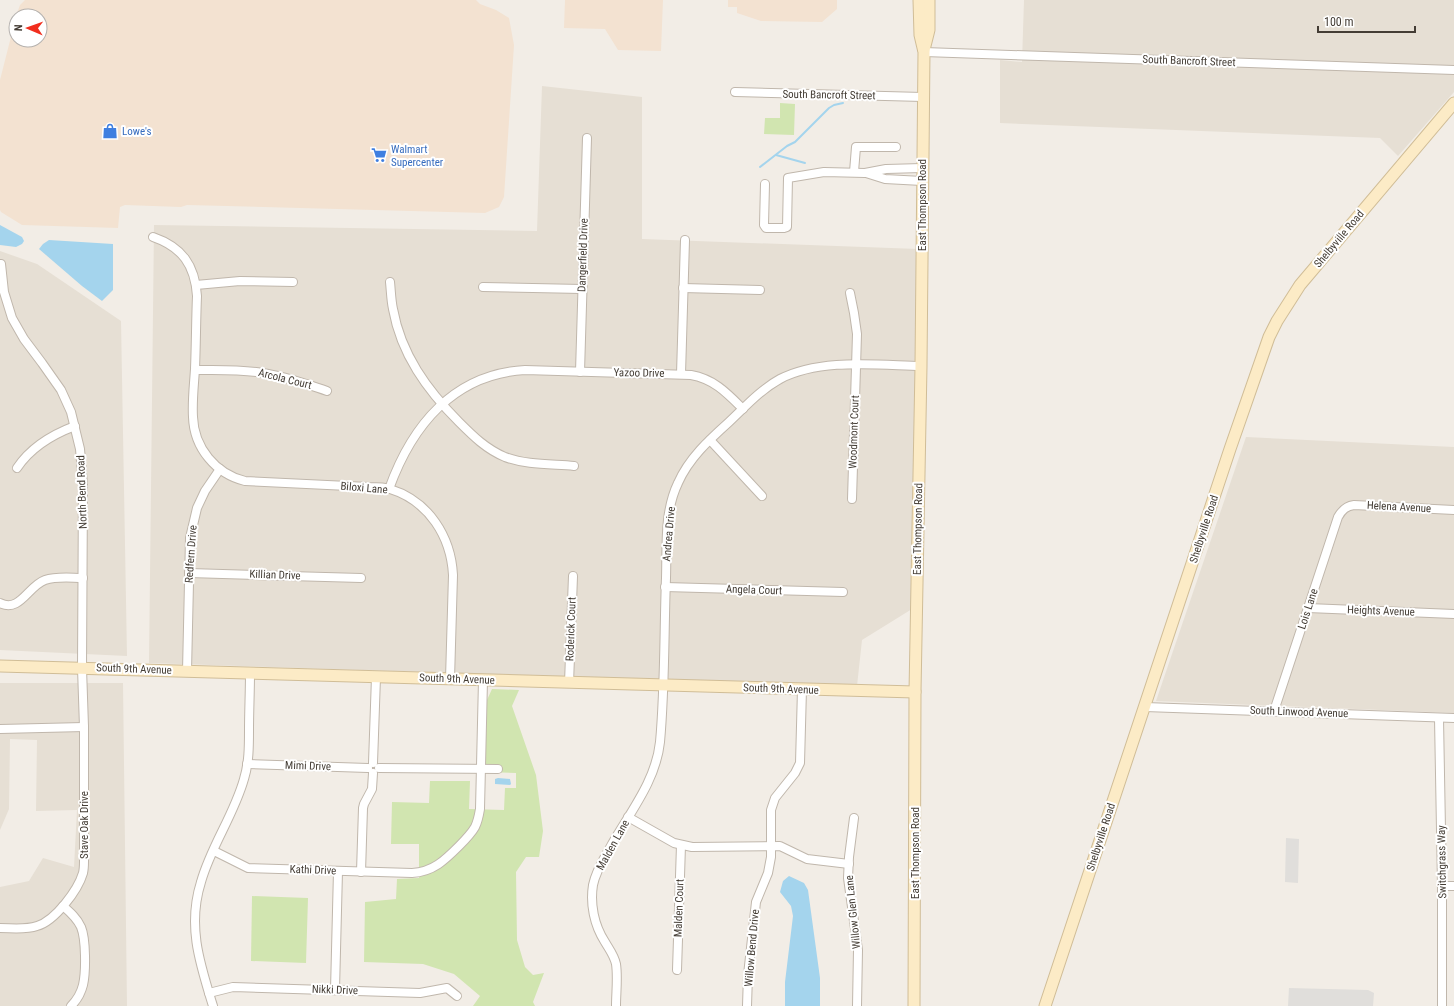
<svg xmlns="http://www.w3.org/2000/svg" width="1454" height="1006" font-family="'Roboto Condensed',sans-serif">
<rect width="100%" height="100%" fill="#f2ede6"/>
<g fill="#e6dfd4">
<path d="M 1024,0 L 1454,0 L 1454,92 L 1398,156 L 1380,138 L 1000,123 L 1000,60 L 1022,62 Z"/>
<path d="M 542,86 L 642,97 L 642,239 L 918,249 L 912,609 L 862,640 L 857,686 L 149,663 L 154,225 L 537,231 Z"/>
<path d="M 0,251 L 37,264 L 121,321 L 127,656 L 0,650 Z"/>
<path d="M 1246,437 L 1454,447 L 1454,713 L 1156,701 Z"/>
<path d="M 0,683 L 123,683 L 127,1006 L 0,1006 L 0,887 L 29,881 L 43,858 L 74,867 L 77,810 L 36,811 L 37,740 L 10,739 L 9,809 L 0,830 Z"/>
</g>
<g fill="#f3e2d1">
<path d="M 25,0 L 476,0 L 480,4 L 496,10 L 509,18 L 514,45 L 504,197 L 499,207 L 485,213 L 187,205 L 181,207 L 125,205 L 120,207 L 118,228 L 22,225 L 1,212 L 0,210 L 0,80 L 16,17 L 16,40 L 40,40 L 40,16 L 16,16 L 20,5 Z"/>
<path d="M 565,0 L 663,0 L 661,51 L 618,50 L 605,29 L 564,28 Z"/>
<path d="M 728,0 L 837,0 L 837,9 L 822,22 L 761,21 L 737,13 L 737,7 L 728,7 Z"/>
</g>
<g fill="#d1e5b0">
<path d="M 780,103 L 795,104 L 794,135 L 764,134 L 765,118 L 780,118 Z"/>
<path d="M 492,689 L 519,690 L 512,706 L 536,775 L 543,831 L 539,857 L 526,857 L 516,872 L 517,940 L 525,967 L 533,975 L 544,973 L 533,1002 L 535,1006 L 473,1006 L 480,996 L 454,974 L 423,964 L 364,962 L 365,902 L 396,899 L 397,879 L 419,878 L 419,844 L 391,844 L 392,802 L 429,803 L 430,781 L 470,781 L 469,809 L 504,810 L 505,788 L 516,788 L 516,773 L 485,772 L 487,700 Z"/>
<path d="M 252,896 L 308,898 L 306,963 L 251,961 Z"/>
</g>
<g fill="#e0dedb">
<path d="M 1286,838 L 1299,839 L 1298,883 L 1285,882 Z"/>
<path d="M 1289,988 L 1368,990 L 1374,993 L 1373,1006 L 1288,1006 Z"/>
</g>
<g fill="#a4d4ed">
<path d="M 0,225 L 22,237 L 24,241 L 22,244 L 16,247 L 0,245 Z"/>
<path d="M 49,240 L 113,244 L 113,290 L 102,301 L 82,286 L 39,249 L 43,244 Z"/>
<path d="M 498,778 L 510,779 L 511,784 L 510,785 L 495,784 L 495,779 Z"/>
<path d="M 789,876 L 804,883 L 808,890 L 820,978 L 820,1006 L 785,1006 L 785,982 L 793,916 L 791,906 L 780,892 L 783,881 Z"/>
</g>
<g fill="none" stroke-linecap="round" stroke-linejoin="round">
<g stroke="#a4d4ed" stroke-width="2">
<path d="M 776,155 L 805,163"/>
<path d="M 760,167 L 787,146 L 795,142 L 829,108 L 834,105 L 843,103"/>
</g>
<defs>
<g id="street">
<path d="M 924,52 L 1454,70"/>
<path d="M 735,92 L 923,97"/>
<path d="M 854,172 L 856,147 L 896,147"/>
<path d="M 866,173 L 885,179 L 922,181"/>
<path d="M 765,184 L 764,225 L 766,228 L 784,228 L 787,227 L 788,178 L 824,172 L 865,173 L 886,169 L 922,168"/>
<path d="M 153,237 C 182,247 195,265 197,296 C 196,320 196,344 195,369 C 194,385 192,401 193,417 C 194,448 216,474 245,481 L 369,487 C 376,487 384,487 390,489 C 429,501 451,537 453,575 L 450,679"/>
<path d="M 390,282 C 391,291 391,300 393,309 C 401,354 427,390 459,422 C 473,436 486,449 505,457 C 526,465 551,464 574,466"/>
<path d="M 196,285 L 240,281 L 293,282"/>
<path d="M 483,287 L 582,289"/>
<path d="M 683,288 L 760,290"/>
<path d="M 850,293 L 854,313 L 857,334 L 852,499"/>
<path d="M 195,370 C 217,370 240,369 262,373 C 285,376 306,384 327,391"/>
<path d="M 580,372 L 587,138"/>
<path d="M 681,374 L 685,240"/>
<path d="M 710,440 L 762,496"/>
<path d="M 17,468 C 31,447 51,435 75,426"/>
<path d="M 389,489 C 412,425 454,374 525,370 L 691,375 C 714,379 727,393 743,409"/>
<path d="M 189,573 L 361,578"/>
<path d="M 665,587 L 843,592"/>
<path d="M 0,603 C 20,613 28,586 45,580 C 57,576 71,578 83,578"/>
<path d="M 1308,608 L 1454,614"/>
<path d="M 187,671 L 190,538 L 197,508 L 205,491 L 220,469"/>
<path d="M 569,683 L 573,576"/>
<path d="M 1145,707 L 1454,718"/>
<path d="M 1274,711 L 1338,517 C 1342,510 1346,506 1354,505 L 1454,510"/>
<path d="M 1439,718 L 1442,886 L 1442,1006"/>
<path d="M 0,729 L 84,727"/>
<path d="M 373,763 L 376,677"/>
<path d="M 247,764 L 368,768"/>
<path d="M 379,768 L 498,769"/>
<path d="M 628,817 L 674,843 L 692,847 L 780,846 L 807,859 L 849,864"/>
<path d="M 854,818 L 849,857 L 848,878 L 858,950 L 857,1006"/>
<path d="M 214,851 L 248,868 L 412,873 C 433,872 445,860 459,846 C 465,840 471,834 475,827 C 478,821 479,815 480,809 L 483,680"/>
<path d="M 361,872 L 363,808 L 364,804 L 372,789 L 373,773"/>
<path d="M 1442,886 L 1454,886"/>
<path d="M 63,906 C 70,912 77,918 81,927 C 86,939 86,972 83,985 C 81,993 77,1000 71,1006"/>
<path d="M 0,928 C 12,928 25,930 37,926 C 55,921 78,890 83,873 C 84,869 84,865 84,861 L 84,727 L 82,668 L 83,485 L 80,449 L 71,412 L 61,390 L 42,363 L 24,339 L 12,318 L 4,292 L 1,264"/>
<path d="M 677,970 L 681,845"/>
<path d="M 335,990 L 338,871"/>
<path d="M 209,993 L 233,987 L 420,993 L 447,988 L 457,996"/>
<path d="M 213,1006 C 200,964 187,926 201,882 C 211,846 234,815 244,779 C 249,763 249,746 249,730 C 249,711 250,692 250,673"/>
<path d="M 616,1006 C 616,993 618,977 616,964 C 614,955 609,949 605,942 C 594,925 590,904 593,885 C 596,870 605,857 612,844 C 631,811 656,780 660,742 C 665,688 664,632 666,578 C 667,546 664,512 678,483 C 689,458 709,440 729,422 C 745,407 760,390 780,379 C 820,358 877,365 921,366"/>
<path d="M 747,1006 L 748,975 L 756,902 L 768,873 L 771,857 L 771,810 L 775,798 L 795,773 L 800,763 L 802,689"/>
</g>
<g id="secondary">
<path d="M 924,50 L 929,30 L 929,0"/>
<path d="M 0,666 L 915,692"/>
<path d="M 914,1006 L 915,692 L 921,366 L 924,52 L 920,35 L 919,0"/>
<path d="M 1045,1006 L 1230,449 L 1269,337 L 1277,321 L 1300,285 L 1454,103"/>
</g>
</defs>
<use href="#street" stroke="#c0b7ac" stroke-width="10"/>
<use href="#secondary" stroke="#d0bd97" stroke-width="13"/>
<use href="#street" stroke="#fff" stroke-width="8"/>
<use href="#secondary" stroke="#fcebc6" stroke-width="11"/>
</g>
<defs>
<symbol id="shop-bare" viewBox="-9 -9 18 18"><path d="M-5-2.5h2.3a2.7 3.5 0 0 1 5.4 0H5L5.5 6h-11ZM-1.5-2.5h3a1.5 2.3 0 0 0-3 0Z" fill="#3f7fe0" stroke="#fff" stroke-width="2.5" paint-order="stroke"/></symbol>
<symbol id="supermarket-bare" viewBox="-9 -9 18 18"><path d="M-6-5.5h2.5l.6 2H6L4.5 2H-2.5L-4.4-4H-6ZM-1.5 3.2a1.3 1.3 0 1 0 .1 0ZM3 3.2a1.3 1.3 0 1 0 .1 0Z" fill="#3f7fe0" stroke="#fff" stroke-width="2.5" paint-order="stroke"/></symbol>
</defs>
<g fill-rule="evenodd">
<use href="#shop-bare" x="99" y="120" width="22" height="22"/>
<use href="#supermarket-bare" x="368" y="144" width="22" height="22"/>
</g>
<g text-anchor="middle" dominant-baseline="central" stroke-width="4" stroke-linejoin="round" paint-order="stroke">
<g font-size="11" fill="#443d35" stroke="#fff">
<text transform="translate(1189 61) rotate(2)">South Bancroft Street</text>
<text transform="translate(829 95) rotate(1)">South Bancroft Street</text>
<text transform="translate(922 205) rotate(-90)">East Thompson Road</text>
<text transform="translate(1339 239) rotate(-50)">Shelbyville Road</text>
<text transform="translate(583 255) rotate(-88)">Dangerfield Drive</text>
<text transform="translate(639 373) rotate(1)">Yazoo Drive</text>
<text transform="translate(285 379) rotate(14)">Arcola Court</text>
<text transform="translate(854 432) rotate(-88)">Woodmont Court</text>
<text transform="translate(364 488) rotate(5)">Biloxi Lane</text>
<text transform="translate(82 492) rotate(-92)">North Bend Road</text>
<text transform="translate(1399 507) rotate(3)">Helena Avenue</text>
<text transform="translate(918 529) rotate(-89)">East Thompson Road</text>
<text transform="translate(1204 529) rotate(-72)">Shelbyville Road</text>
<text transform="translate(669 534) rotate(-85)">Andrea Drive</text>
<text transform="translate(191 554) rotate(-86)">Redfern Drive</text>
<text transform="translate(275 575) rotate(2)">Killian Drive</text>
<text transform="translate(754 590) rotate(2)">Angela Court</text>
<text transform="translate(1308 609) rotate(-72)">Lois Lane</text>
<text transform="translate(1381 611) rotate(2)">Heights Avenue</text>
<text transform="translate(571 629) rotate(-88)">Roderick Court</text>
<text transform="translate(134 669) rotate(2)">South 9th Avenue</text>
<text transform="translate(457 679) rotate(2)">South 9th Avenue</text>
<text transform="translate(781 689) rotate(2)">South 9th Avenue</text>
<text transform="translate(1299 712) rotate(2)">South Linwood Avenue</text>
<text transform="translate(308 766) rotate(2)">Mimi Drive</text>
<text transform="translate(84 825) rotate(-90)">Stave Oak Drive</text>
<text transform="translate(1101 837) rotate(-72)">Shelbyville Road</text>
<text transform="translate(613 845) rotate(-61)">Malden Lane</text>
<text transform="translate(915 853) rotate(-90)">East Thompson Road</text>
<text transform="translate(1442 862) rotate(-91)">Switchgrass Way</text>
<text transform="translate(313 870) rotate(2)">Kathi Drive</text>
<text transform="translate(679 908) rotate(-88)">Malden Court</text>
<text transform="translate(853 912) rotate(-96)">Willow Glen Lane</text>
<text transform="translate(752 948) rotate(-85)">Willow Bend Drive</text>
<text transform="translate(335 990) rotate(2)">Nikki Drive</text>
</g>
<g font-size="11" fill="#366cbe" stroke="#fff" text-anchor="start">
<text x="122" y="131">Lowe's</text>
<text x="391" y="149">Walmart<tspan x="391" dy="13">Supercenter</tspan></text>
</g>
</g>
<g transform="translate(28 28) rotate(272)"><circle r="19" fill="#ffffff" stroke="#b4b1ae"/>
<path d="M0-3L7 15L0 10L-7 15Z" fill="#f12e1e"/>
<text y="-6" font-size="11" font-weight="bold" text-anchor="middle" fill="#443d35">N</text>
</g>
<path d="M1318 26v6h97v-6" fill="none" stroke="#443d35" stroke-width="2"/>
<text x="1324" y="26" font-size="12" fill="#443d35" stroke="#ffffff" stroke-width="3" paint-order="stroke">100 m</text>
</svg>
